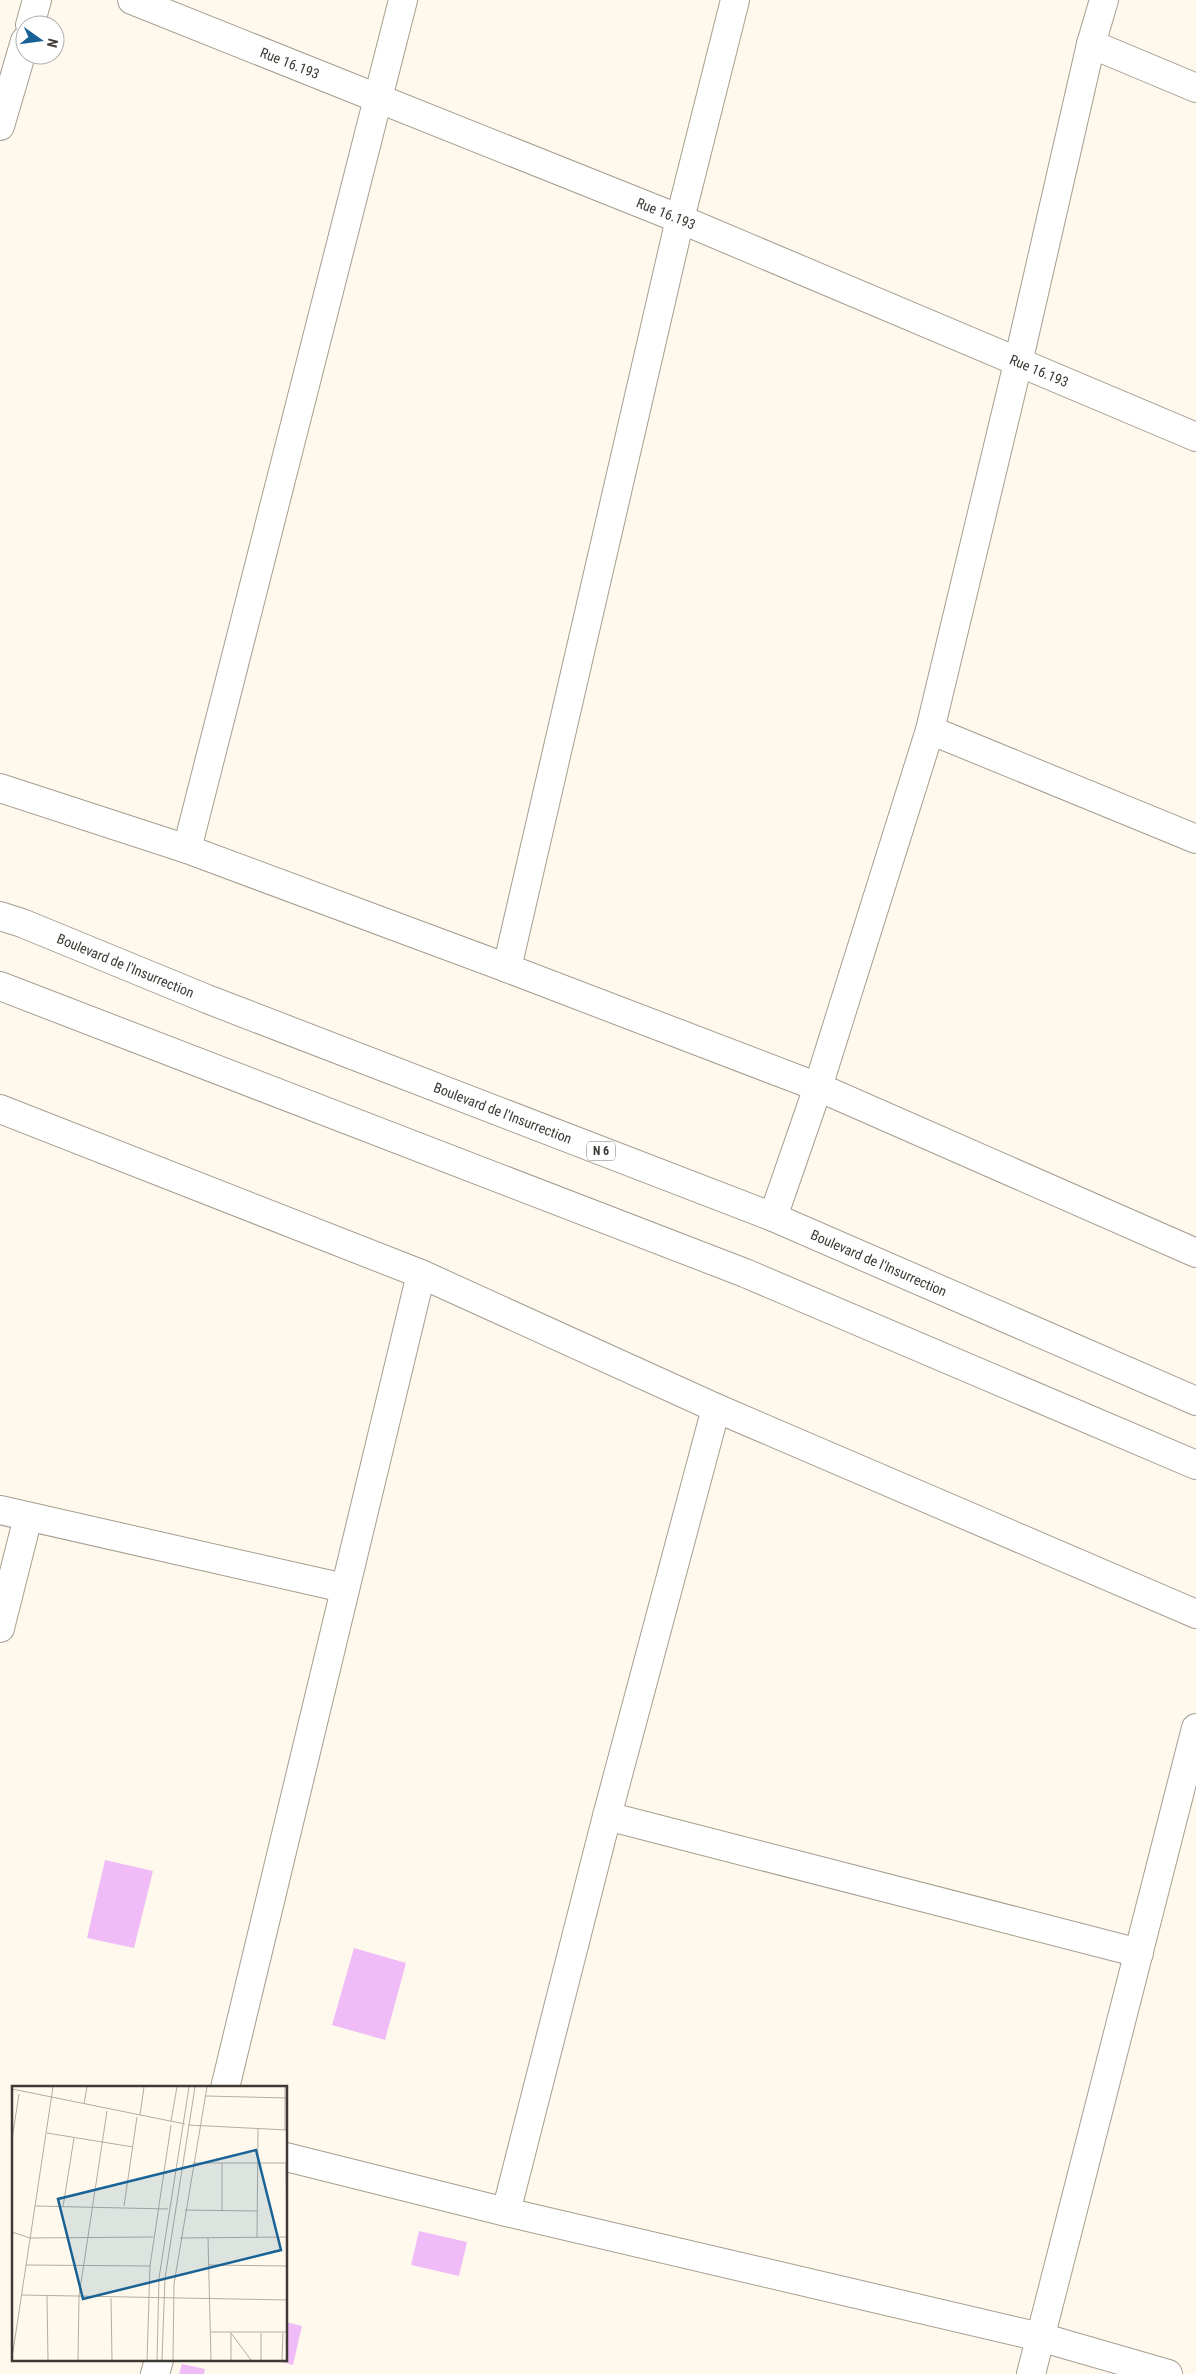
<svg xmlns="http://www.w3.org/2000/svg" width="1196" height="2374" font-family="'Roboto Condensed',sans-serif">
<rect width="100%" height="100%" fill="#fff9ed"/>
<g fill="#f0bcf8">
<path d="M 105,1860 L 153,1871 L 134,1948 L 87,1938 Z"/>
<path d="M 354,1948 L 406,1963 L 385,2040 L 332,2025 Z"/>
<path d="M 419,2231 L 467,2242 L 459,2276 L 411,2265 Z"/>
<path d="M 286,2322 L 302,2326 L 293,2365 L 277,2361 L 286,2360 Z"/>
<path d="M 182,2364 L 205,2369 L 204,2374 L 179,2374 Z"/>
</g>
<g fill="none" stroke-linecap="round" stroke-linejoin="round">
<defs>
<g id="minor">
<path id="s1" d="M 132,0 L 680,219 L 1196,437"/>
<path d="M 30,25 L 37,0"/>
<path d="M 1091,44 L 1196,88"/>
<path d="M 0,126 L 25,41"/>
<path d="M 930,730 L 1196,839"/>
<path d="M 0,788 L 187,849 L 507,968 L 818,1087 L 1196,1253"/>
<path d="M 187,849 L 403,0"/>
<path d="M 507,968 L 680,219 L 735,0"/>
<path d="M 0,1109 L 421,1274 L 716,1408 L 1196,1614"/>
<path d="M 773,1217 L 818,1087 L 930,730 L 1018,363 L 1091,44 L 1104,0"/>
<path d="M 0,1510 L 344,1588"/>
<path d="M 0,1628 L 28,1517"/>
<path d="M 607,1816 L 1139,1953"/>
<path d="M 225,2088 L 421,1274"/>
<path d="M 286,2157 L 506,2212 L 1040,2337 L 1168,2374"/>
<path d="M 506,2212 L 607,1816 L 716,1408"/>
<path d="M 155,2374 L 159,2360"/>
<path d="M 1031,2374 L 1196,1728"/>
</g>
<g id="major">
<path id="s2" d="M 0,916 L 22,923 L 207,999 L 773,1217 L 1196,1401"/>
<path d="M 0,986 L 745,1273 L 1196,1465"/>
</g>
</defs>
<use href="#minor" stroke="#a59e90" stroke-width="30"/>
<use href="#major" stroke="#a59e90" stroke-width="30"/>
<use href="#minor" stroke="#fff" stroke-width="28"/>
<use href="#major" stroke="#fff" stroke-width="28"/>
</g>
<g text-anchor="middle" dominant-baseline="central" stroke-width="4.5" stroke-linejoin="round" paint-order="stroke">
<rect fill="#fff" stroke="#777572" stroke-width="1" x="587" y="1141.5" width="28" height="19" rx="4"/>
<g font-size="12" font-weight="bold" fill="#3d3a35">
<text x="601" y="1151">N 6</text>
</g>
<g font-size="14" fill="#3d3a35" stroke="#fff">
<text stroke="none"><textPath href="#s1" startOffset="170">Rue 16.193</textPath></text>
<text stroke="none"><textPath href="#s1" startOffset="575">Rue 16.193</textPath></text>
<text stroke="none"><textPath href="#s1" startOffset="980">Rue 16.193</textPath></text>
<text stroke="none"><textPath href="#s2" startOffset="135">Boulevard de l'Insurrection</textPath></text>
<text stroke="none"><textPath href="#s2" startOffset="540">Boulevard de l'Insurrection</textPath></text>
<text stroke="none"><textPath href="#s2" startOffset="945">Boulevard de l'Insurrection</textPath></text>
</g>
</g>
<g transform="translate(12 2086)">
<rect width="275" height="275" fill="#fff9ed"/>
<path fill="none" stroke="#b1ada3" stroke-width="1" d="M 273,1 L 273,44M 0,3 L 173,38M 194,10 L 275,12M 72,18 L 75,1M 128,29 L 132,1M 159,35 L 165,1M 176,39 L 275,44M 35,47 L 121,61M 0,53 L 7,8M 181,77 L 275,77M 274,77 L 275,151M 23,120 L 156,123M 112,120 L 125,31M 51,121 L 62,52M 173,124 L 245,125M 210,125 L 210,77M 0,146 L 18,152 L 141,151M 245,151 L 246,42M 168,152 L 275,151M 196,152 L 199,274M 14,179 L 138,180M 197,179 L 275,180M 10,209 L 275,214M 35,210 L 36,274M 99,212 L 100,274M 198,246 L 275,246M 219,247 L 239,274M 0,272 L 41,1M 66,274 L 67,210 L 95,25M 135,274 L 138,180 L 159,39M 145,274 L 147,192 L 177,1M 150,274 L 153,192 L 183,1M 161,274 L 162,198 L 195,1M 219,274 L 219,247M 249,274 L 249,247M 270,274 L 271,247"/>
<path fill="#196296" fill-opacity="0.15" stroke="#196296" stroke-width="2.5" d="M 244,64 L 269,164 L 71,213 L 46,113 Z"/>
<rect width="275" height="275" fill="none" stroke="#3d3a35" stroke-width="2.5"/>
</g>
<g transform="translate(40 40) rotate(104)"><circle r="24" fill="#ffffff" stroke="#b1b0ae"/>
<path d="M0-4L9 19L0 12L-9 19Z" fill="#196296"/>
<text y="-8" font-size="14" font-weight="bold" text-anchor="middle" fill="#3d3a35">N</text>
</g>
</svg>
